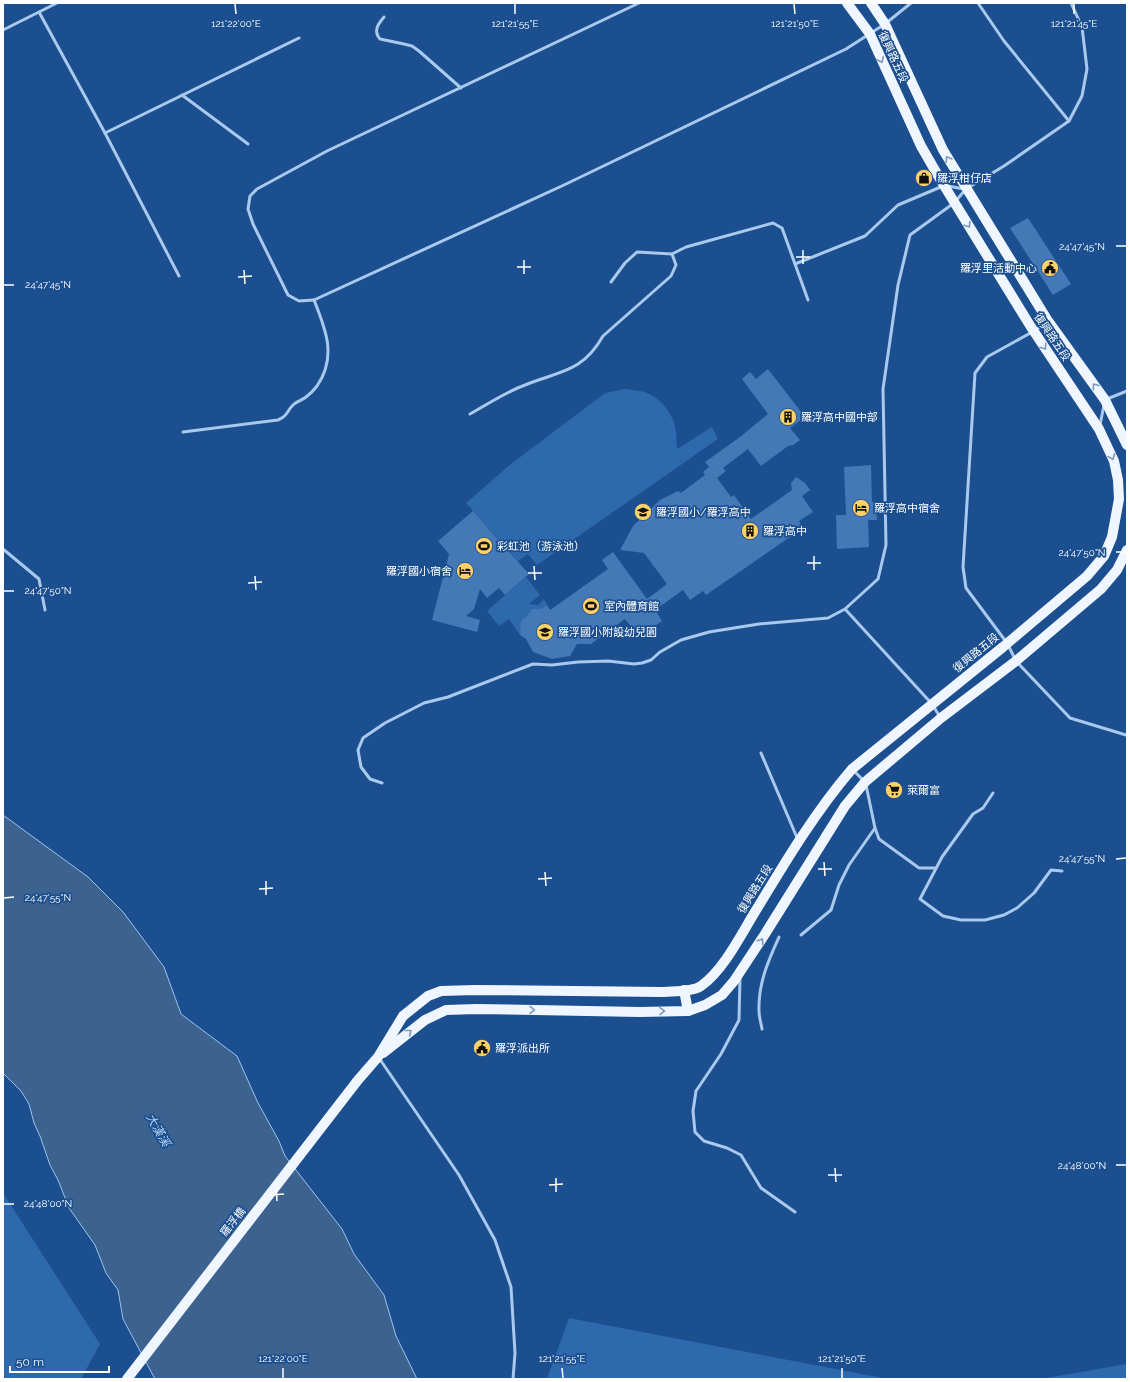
<svg xmlns="http://www.w3.org/2000/svg" width="1130" height="1382" font-family="Raleway,'Noto Sans TC',sans-serif">
<rect width="100%" height="100%" fill="#1b4f8f"/>
<g fill="#2e69ad">
<path d="M 625,389 C 630,390 635,390 640,391 C 654,393 667,406 672,418 C 677,427 676,439 677,449 L 712,427 L 718,439 L 537,565 L 528,554 L 518,561 L 466,503 L 511,464 L 605,393 Z"/>
<path d="M 526,577 L 540,595 L 529,604 L 538,605 L 544,599 L 547,605 L 541,609 L 532,609 L 526,617 L 521,621 L 525,626 L 520,635 L 509,619 L 499,626 L 487,611 Z"/>
<path d="M 3,1193 L 100,1344 L 81,1379 L 3,1379 Z"/>
<path d="M 569,1318 L 888,1379 L 547,1379 Z"/>
<path d="M 1127,1364 L 1127,1379 L 1040,1379 Z"/>
</g>
<path fill="#3c6290" stroke="#9cc4f0" d="M 3,815 L 88,877 L 123,912 L 164,967 L 181,1014 L 237,1056 L 258,1103 L 279,1141 L 285,1156 L 342,1229 L 354,1254 L 384,1295 L 396,1336 L 417,1379 L 155,1379 L 123,1319 L 118,1290 L 106,1273 L 95,1245 L 69,1208 L 58,1180 L 50,1165 L 40,1136 L 34,1123 L 29,1104 L 21,1091 L 3,1073 Z"/>
<g fill="#4478b7">
<path d="M 1028,218 L 1071,284 L 1053,295 L 1010,228 Z"/>
<path d="M 768,369 L 805,417 L 790,428 L 800,440 L 793,445 L 788,446 L 761,466 L 748,449 L 723,468 L 726,471 L 717,478 L 731,497 L 734,495 L 751,519 L 792,490 L 791,483 L 796,477 L 805,483 L 810,490 L 802,496 L 813,512 L 799,521 L 803,528 L 706,595 L 703,591 L 690,600 L 683,590 L 655,610 L 662,621 L 643,634 L 637,634 L 625,619 L 591,644 L 577,644 L 570,656 L 552,659 L 533,652 L 526,639 L 520,635 L 521,621 L 526,617 L 532,609 L 541,609 L 547,605 L 550,610 L 608,569 L 602,560 L 613,552 L 647,599 L 667,584 L 644,553 L 620,550 L 633,526 L 660,500 L 678,491 L 681,493 L 705,475 L 703,472 L 709,467 L 705,462 L 740,437 L 768,414 L 742,379 L 750,372 L 756,379 Z"/>
<path d="M 871,465 L 872,502 L 876,502 L 877,520 L 868,520 L 869,547 L 837,549 L 836,515 L 846,515 L 844,467 Z"/>
<path d="M 473,511 L 529,574 L 505,595 L 499,588 L 487,598 L 480,589 L 474,609 L 466,616 L 480,620 L 477,632 L 432,620 L 449,554 L 438,541 Z"/>
</g>
<g fill="none" stroke-linecap="round" stroke-linejoin="round">
<g stroke="#a9c9ee" stroke-width="3">
<path d="M 639,3 L 327,151 L 257,189 L 250,196 L 248,209 L 253,224 L 288,295 L 299,301 L 314,300 L 564,185 L 846,49 L 885,24 L 911,3"/>
<path d="M 978,3 L 1004,41 L 1069,121"/>
<path d="M 39,12 L 105,133 L 179,276"/>
<path d="M 384,17 C 378,24 373,31 380,39 L 404,44 L 412,46 L 419,51 L 461,88"/>
<path d="M 3,30 L 57,3"/>
<path d="M 182,95 L 248,144"/>
<path d="M 105,133 L 299,38"/>
<path d="M 948,186 L 964,189"/>
<path d="M 795,264 L 808,300"/>
<path d="M 611,282 L 625,263 L 637,252 L 672,254 L 686,247 L 773,223 L 782,228 L 795,264 L 865,236 L 898,205 L 943,186"/>
<path d="M 1047,322 L 1034,331 L 987,357 L 975,373 L 963,567 L 966,588 L 1007,643 L 1016,661 L 1070,718 L 1126,735"/>
<path d="M 1107,399 L 1127,391"/>
<path d="M 470,414 C 488,404 506,392 525,385 C 559,371 582,373 603,336 L 671,276 L 676,265 L 672,254"/>
<path d="M 1100,425 L 1104,405"/>
<path d="M 183,432 L 278,420 C 288,416 286,412 293,405 C 296,402 302,400 306,397 C 310,394 314,390 317,386 C 337,357 326,330 314,300"/>
<path d="M 3,549 L 39,579 L 45,610"/>
<path d="M 845,609 L 932,704 L 940,717"/>
<path d="M 761,753 L 798,840"/>
<path d="M 853,770 L 863,780"/>
<path d="M 382,783 L 370,779 L 361,767 L 358,750 L 363,738 L 385,723 L 424,703 L 448,697 L 533,664 L 552,665 L 578,662 L 608,661 L 634,664 L 642,663 L 651,660 L 660,652 L 681,640 L 709,632 L 759,624 L 828,618 L 845,609 L 878,579 L 886,545 L 883,389 L 898,285 L 910,235 L 954,203 L 966,189 L 1004,166 L 1069,121 L 1082,96 L 1087,69 L 1082,27 L 1071,3"/>
<path d="M 866,785 L 875,828 L 879,839 L 919,868 L 935,868"/>
<path d="M 993,793 L 983,808 L 973,814 L 942,857 L 920,899 L 943,916 L 961,920 L 985,920 L 1004,915 L 1017,908 L 1034,893 L 1051,870 L 1062,871"/>
<path d="M 801,935 L 831,910 L 839,885 L 849,865 L 875,828"/>
<path d="M 740,977 L 739,1020 L 721,1054 L 696,1091 L 693,1111 L 695,1132 L 704,1141 L 727,1148 L 741,1155 L 761,1188 L 795,1212"/>
<path d="M 762,1029 C 761,1023 759,1017 759,1011 C 758,984 768,961 779,937"/>
<path d="M 379,1058 L 459,1175 L 495,1240 L 511,1287 L 515,1353 L 513,1379"/>
</g>
<g stroke="#f0f6ff" stroke-width="10">
<path d="M 871,3 L 885,24 L 943,150 L 1048,321 L 1105,400 L 1127,445"/>
<path d="M 684,990 L 688,1011"/>
<path d="M 383,1053 L 425,1020 L 446,1010 L 476,1009 L 640,1012 L 688,1011 L 705,1005 L 722,995 L 734,981 L 765,934 L 845,806 L 865,782 L 941,718 L 1016,661 L 1101,589 L 1117,570 L 1127,550"/>
<path d="M 127,1379 L 358,1080 L 378,1057 L 403,1016 L 428,996 L 441,991 L 475,990 L 662,992 C 672,991 693,992 701,986 C 725,969 742,932 758,907 C 787,859 816,811 852,769 L 1003,647 L 1087,576 L 1104,556 L 1112,537 L 1119,499 L 1118,480 L 1114,461 L 1099,429 L 1031,327 L 940,179 L 921,146 L 870,34 L 847,3"/>
</g>
</g>
<defs><path id="oneway-chevron" d="M-2-3.5L2.5 0L-2 3.5" fill="none" stroke-width="1.6" stroke-linecap="round" stroke-linejoin="round"/></defs>
<g stroke="#7b9ac1">
<use href="#oneway-chevron" transform="translate(881 60) rotate(65)"/>
<use href="#oneway-chevron" transform="translate(948 159) rotate(-121)"/>
<use href="#oneway-chevron" transform="translate(968 225) rotate(58)"/>
<use href="#oneway-chevron" transform="translate(1044 347) rotate(56)"/>
<use href="#oneway-chevron" transform="translate(1095 386) rotate(-126)"/>
<use href="#oneway-chevron" transform="translate(1112 457) rotate(68)"/>
<use href="#oneway-chevron" transform="translate(761 941) rotate(-56)"/>
<use href="#oneway-chevron" transform="translate(532 1010) rotate(1)"/>
<use href="#oneway-chevron" transform="translate(662 1011) rotate(-2)"/>
<use href="#oneway-chevron" transform="translate(409 1032) rotate(-38)"/>
</g>
<path fill="none" stroke="#fff" stroke-width="1.5" d="M 235,4 L 236,14M 515,4 L 515,14M 794,4 L 795,14M 1074,4 L 1074,14M 1116,246 L 1126,246M 803,250 L 803,264M 796,257 L 810,257M 524,260 L 524,274M 517,267 L 531,267M 244,270 L 245,284M 238,277 L 252,276M 4,285 L 14,285M 1116,552 L 1126,552M 814,556 L 814,570M 807,563 L 821,563M 534,566 L 535,580M 528,573 L 542,573M 255,576 L 256,590M 248,583 L 262,582M 4,591 L 14,591M 1116,859 L 1126,858M 824,862 L 825,876M 818,869 L 832,869M 545,872 L 546,886M 538,879 L 552,878M 266,881 L 266,895M 259,889 L 273,888M 4,898 L 14,897M 1116,1165 L 1126,1165M 835,1168 L 836,1182M 828,1175 L 842,1175M 556,1178 L 556,1192M 549,1185 L 563,1184M 276,1187 L 277,1201M 270,1195 L 284,1194M 4,1204 L 14,1204M 283,1368 L 283,1378M 562,1368 L 563,1378M 842,1368 L 842,1378"/>
<defs>
<symbol id="shop-disc" viewBox="-11 -11 22 22"><circle r="9.5" fill="#ffd166" stroke="#1b4f8f"/><path d="M-5-2.5h2.3a2.7 3.5 0 0 1 5.4 0H5L5.5 6h-11ZM-1.5-2.5h3a1.5 2.3 0 0 0-3 0Z" fill="#111"/></symbol>
<symbol id="civic-disc" viewBox="-11 -11 22 22"><circle r="9.5" fill="#ffd166" stroke="#1b4f8f"/><path d="M-.6-6.5H3V-4.5H.6V-3L4-1V1h2V6H-6V1h2V-1L-.6-3ZM-1.2 2.5V6h2.4V2.5Z" fill="#111"/></symbol>
<symbol id="building-disc" viewBox="-11 -11 22 22"><circle r="9.5" fill="#ffd166" stroke="#1b4f8f"/><path d="M-4-6H4V6H1V3H-1V6H-4ZM-2.5-4.3h1.7v1.8h-1.7ZM.8-4.3h1.7v1.8H.8ZM-2.5-1h1.7V.8h-1.7ZM.8-1h1.7V.8H.8Z" fill="#111"/></symbol>
<symbol id="hotel-disc" viewBox="-11 -11 22 22"><circle r="9.5" fill="#ffd166" stroke="#1b4f8f"/><path d="M-6-4.5h1.5V1H6V5H4.5V3h-9V5H-6ZM-4 0a1.8 1.8 0 1 1 3.6 0ZM.5 0V-2.5h3Q6-2.5 6 0Z" fill="#111"/></symbol>
<symbol id="school-disc" viewBox="-11 -11 22 22"><circle r="9.5" fill="#ffd166" stroke="#1b4f8f"/><path d="M0-5L7-2L0 1L-7-2ZM-4 1L0 2.5L4 1V4Q0 6-4 4Z" fill="#111"/></symbol>
<symbol id="stadium-disc" viewBox="-11 -11 22 22"><circle r="9.5" fill="#ffd166" stroke="#1b4f8f"/><path d="M0-5a6.5 5 0 1 0 0 10a6.5 5 0 1 0 0-10ZM-3.5-1.8h7v3.6h-7Z" fill="#111"/></symbol>
<symbol id="supermarket-disc" viewBox="-11 -11 22 22"><circle r="9.5" fill="#ffd166" stroke="#1b4f8f"/><path d="M-6-5.5h2.5l.6 2H6L4.5 2H-2.5L-4.4-4H-6ZM-1.5 3.2a1.3 1.3 0 1 0 .1 0ZM3 3.2a1.3 1.3 0 1 0 .1 0Z" fill="#111"/></symbol>
</defs>
<g fill-rule="evenodd">
<use href="#shop-disc" x="914" y="168" width="20" height="20"/>
<use href="#civic-disc" x="1040" y="258" width="20" height="20"/>
<use href="#building-disc" x="778" y="407" width="20" height="20"/>
<use href="#hotel-disc" x="851" y="498" width="20" height="20"/>
<use href="#school-disc" x="633" y="502" width="20" height="20"/>
<use href="#building-disc" x="740" y="521" width="20" height="20"/>
<use href="#stadium-disc" x="474" y="536" width="20" height="20"/>
<use href="#hotel-disc" x="455" y="561" width="20" height="20"/>
<use href="#stadium-disc" x="581" y="596" width="20" height="20"/>
<use href="#school-disc" x="535" y="622" width="20" height="20"/>
<use href="#supermarket-disc" x="884" y="780" width="20" height="20"/>
<use href="#civic-disc" x="472" y="1038" width="20" height="20"/>
</g>
<g text-anchor="middle" dominant-baseline="central" stroke-width="3.5" stroke-linejoin="round" paint-order="stroke">
<g font-size="11" fill="#fff" stroke="#1b4f8f">
<text transform="translate(893 57) rotate(65)">復興路五段</text>
<text transform="translate(1052 337) rotate(56)">復興路五段</text>
<text transform="translate(976 653) rotate(-39)">復興路五段</text>
<text transform="translate(755 889) rotate(-58)">復興路五段</text>
<text transform="translate(233 1222) rotate(-52)">羅浮橋</text>
</g>
<g font-size="11" fill="#fff" stroke="#1b4f8f" text-anchor="start">
<text x="937" y="178">羅浮柑仔店</text>
<text x="1037" y="268" text-anchor="end">羅浮里活動中心</text>
<text x="801" y="417">羅浮高中國中部</text>
<text x="874" y="508">羅浮高中宿舍</text>
<text x="656" y="512">羅浮國小/羅浮高中</text>
<text x="763" y="531">羅浮高中</text>
<text x="497" y="546">彩虹池（游泳池）</text>
<text x="452" y="571" text-anchor="end">羅浮國小宿舍</text>
<text x="604" y="606">室內體育館</text>
<text x="558" y="632">羅浮國小附設幼兒園</text>
<text x="907" y="790">萊爾富</text>
<text x="495" y="1048">羅浮派出所</text>
</g>
<g font-size="12" font-style="italic" fill="#b5d3f5" stroke="#1b4f8f">
<text transform="translate(158 1130) rotate(60)">大漢溪</text>
</g>
</g>
<g font-size="10" text-anchor="middle" fill="#fff" stroke="#1b4f8f" stroke-width="3.5" stroke-linejoin="round" paint-order="stroke">
<text x="236" y="27">121°22'00"E</text>
<text x="515" y="27">121°21'55"E</text>
<text x="795" y="27">121°21'50"E</text>
<text x="1074" y="27">121°21'45"E</text>
<text x="1082" y="250">24°47'45"N</text>
<text x="48" y="288">24°47'45"N</text>
<text x="1082" y="556">24°47'50"N</text>
<text x="48" y="594">24°47'50"N</text>
<text x="1082" y="862">24°47'55"N</text>
<text x="48" y="901">24°47'55"N</text>
<text x="1082" y="1169">24°48'00"N</text>
<text x="48" y="1207">24°48'00"N</text>
<text x="283" y="1362">121°22'00"E</text>
<text x="562" y="1362">121°21'55"E</text>
<text x="842" y="1362">121°21'50"E</text>
</g>
<rect width="1130" height="1382" fill="none" stroke="#ffffff" stroke-width="8"/>
<path d="M10 1366v6h99v-6" fill="none" stroke="#ffffff" stroke-width="2"/>
<text x="16" y="1366" font-size="12" fill="#ffffff" stroke="#1b4f8f" stroke-width="3" paint-order="stroke">50 m</text>
</svg>
